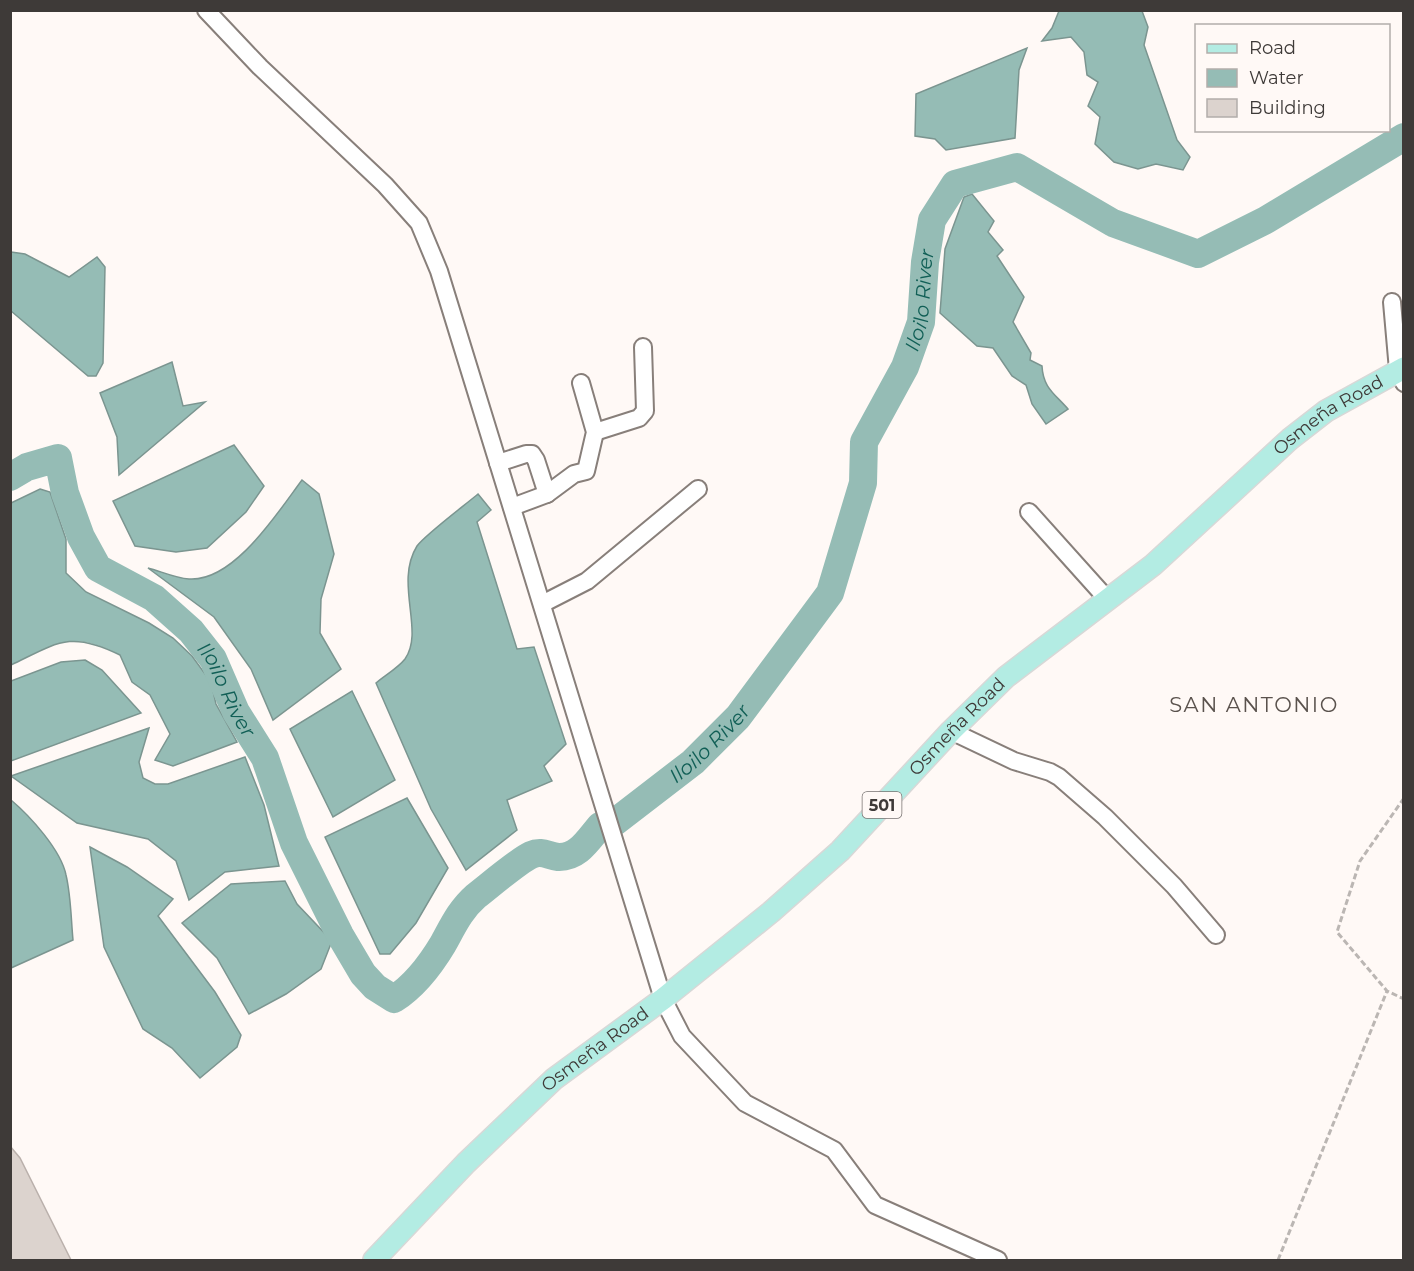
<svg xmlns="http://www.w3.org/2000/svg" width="1414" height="1271" font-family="Montserrat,sans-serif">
<rect width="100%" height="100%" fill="#fff9f6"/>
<g fill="#95bcb5" stroke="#7b9590" stroke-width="1.5">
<path d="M 1059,11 L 1142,11 L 1148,27 L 1144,45 L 1177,140 L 1190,157 L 1183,170 L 1156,164 L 1138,169 L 1114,162 L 1095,144 L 1100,117 L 1088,106 L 1098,82 L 1087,75 L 1084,52 L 1071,37 L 1042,41 L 1052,28 Z"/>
<path d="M 1027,48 L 1019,70 L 1015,138 L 946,150 L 935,139 L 915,136 L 916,94 Z"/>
<path d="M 972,194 L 994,221 L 988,232 L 1003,250 L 997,256 L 1024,297 L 1013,322 L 1031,353 L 1030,360 L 1042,366 C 1043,388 1055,394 1068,409 L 1046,424 L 1032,404 L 1026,385 L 1012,376 L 993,348 L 977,346 L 940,313 L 945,249 L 964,197 Z"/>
<path d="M 11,252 L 25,254 L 69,277 L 97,257 L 105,267 L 103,363 L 96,376 L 88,376 L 11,311 Z"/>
<path d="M 172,362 L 183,406 L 205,402 L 119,475 L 117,437 L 100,393 Z"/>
<path d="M 234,445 L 264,486 L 246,512 L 207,548 L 176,552 L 135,546 L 113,501 Z"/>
<path d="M 302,480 L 319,494 L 334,554 L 321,599 L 320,633 L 341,669 L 273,720 L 251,669 L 214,617 L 148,568 C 160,571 175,578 189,579 C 234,582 278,512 302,480 Z"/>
<path d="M 40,489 L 50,492 L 66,539 L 66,573 L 86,592 L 149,623 L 173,638 L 192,656 L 211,682 L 216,704 L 237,742 L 173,766 L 155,760 L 170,734 L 150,695 L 132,682 L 120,655 C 70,630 57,643 11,665 L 11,503 Z"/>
<path d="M 478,494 L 491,510 L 477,522 L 517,649 L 534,647 L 566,744 L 544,766 L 552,781 L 507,800 L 517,830 L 466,870 L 431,809 L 376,683 C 384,676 398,668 405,659 C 425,631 394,583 417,546 C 425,535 465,505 478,494 Z"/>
<path d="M 85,660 L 102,670 L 141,713 L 11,761 L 11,681 L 61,662 Z"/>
<path d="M 352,691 L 395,780 L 333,817 L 290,729 Z"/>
<path d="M 149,728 L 139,762 L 143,778 L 155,784 L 168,784 L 245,757 L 264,805 L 279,866 L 225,872 L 189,900 L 176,861 L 148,839 L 77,823 L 11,776 Z"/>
<path d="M 407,798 L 448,868 L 416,923 L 390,954 L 380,954 L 325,837 Z"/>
<path d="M 11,800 C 30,816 61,850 66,875 C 71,896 71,919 73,940 L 11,968 Z"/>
<path d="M 90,847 L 127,867 L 173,899 L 158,916 L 215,992 L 241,1035 L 237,1047 L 200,1078 L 172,1048 L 143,1029 L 104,947 Z"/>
<path d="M 285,881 L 297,904 L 332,941 L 321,969 L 286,994 L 249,1014 L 217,958 L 182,923 L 231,884 Z"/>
</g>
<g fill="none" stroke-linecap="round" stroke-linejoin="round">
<g stroke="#95bcb5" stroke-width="28">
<path id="s1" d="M 10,477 L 27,467 L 58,458 L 65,493 L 81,537 L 98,568 L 154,598 L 191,631 L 213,659 L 236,712 L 265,758 L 294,843 L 340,935 L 363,974 L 375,987 L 394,999 C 413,987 431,964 443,944 C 453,926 460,910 476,896 C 489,886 518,861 531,855 C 542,850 548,856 558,857 C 578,858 588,840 600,826"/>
<path id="s2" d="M 615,822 L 693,762 L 738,717 L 830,593 L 863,483 L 864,442 L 905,367 L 921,322 L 925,262 L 932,220 L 955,184 L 1017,167 L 1113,223 L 1198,254 L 1266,220 L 1404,137"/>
</g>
</g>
<path fill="#dcd3ce" stroke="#bbb1ac" stroke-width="1.5" d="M 10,1146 L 20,1158 L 71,1260 L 10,1260 Z"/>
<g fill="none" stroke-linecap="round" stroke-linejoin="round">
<defs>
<g id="minor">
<path d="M 206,10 L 260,67 L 385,185 L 419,223 L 439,271 L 663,999 L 682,1036 L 745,1103 L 834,1150 L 875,1205 L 998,1260"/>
<path d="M 1392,302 L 1398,370 L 1404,383"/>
<path d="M 595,432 L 639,418 L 645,411 L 643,347"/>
<path d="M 498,463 L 526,454 L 532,454 L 536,460 L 547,494"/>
<path d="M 512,507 L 547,494 L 574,474 L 586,471 L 595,432 L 581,383"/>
<path d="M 1029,512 L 1108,600"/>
<path d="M 542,604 L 587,581 L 698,489"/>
<path d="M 951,731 L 1014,761 L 1050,772 L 1059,777 L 1105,817 L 1174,886 L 1216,935"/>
</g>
<g id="major">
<path id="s3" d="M 374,1260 L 466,1163 L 554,1079 L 663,999 L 771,912 L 840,851 L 951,731 L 1006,677 L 1153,565 L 1290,439 L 1326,411 L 1404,368"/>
</g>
</defs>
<use href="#minor" stroke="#887f7a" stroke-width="20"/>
<use href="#major" stroke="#d8d8d7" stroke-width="24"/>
<g stroke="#bbb6b3" stroke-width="3" stroke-dasharray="6 3" stroke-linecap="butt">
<path d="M 1404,798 L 1360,861 L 1337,932 L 1387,991 L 1404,999"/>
<path d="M 1278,1260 L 1387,991"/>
</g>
<use href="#minor" stroke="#fff" stroke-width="16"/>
<use href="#major" stroke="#b3ece3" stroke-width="21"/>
</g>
<g text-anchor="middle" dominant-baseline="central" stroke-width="4.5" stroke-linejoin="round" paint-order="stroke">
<rect fill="#fff9f6" stroke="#787371" stroke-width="1.5" x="862.5" y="792" width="39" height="26" rx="4.5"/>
<g font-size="16" font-weight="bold" fill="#3e3a38">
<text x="882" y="805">501</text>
</g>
<g font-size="18" fill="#3e3a38" stroke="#fff9f6">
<text stroke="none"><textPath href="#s3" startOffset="1278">Osmeña Road</textPath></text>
<text stroke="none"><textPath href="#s3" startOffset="792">Osmeña Road</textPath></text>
<text stroke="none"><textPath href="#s3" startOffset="306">Osmeña Road</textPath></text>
</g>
<g font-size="20" font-style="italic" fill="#115f56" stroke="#fff9f6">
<text stroke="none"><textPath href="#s2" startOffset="627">Iloilo River</textPath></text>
<text stroke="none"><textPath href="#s1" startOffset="352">Iloilo River</textPath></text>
<text stroke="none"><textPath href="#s2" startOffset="123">Iloilo River</textPath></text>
</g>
<g font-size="21" letter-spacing="1.5" fill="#5a524d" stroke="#fff9f6">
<text x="1254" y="704">SAN ANTONIO</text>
</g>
</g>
<rect width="1414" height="1271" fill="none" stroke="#3e3a38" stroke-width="24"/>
<rect x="1195" y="24" width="195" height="108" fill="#fff9f6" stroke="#b2adaa" stroke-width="1.5"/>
<rect x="1207" y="44" width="30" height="9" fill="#b3ece3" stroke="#b2adaa" stroke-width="1.5"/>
<text x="1249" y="54" font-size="18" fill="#3e3a38">Road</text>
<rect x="1207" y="69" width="30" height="18" fill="#95bcb5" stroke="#b2adaa" stroke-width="1.5"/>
<text x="1249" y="84" font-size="18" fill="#3e3a38">Water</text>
<rect x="1207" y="99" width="30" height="18" fill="#dcd3ce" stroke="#b2adaa" stroke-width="1.5"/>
<text x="1249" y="114" font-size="18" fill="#3e3a38">Building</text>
</svg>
